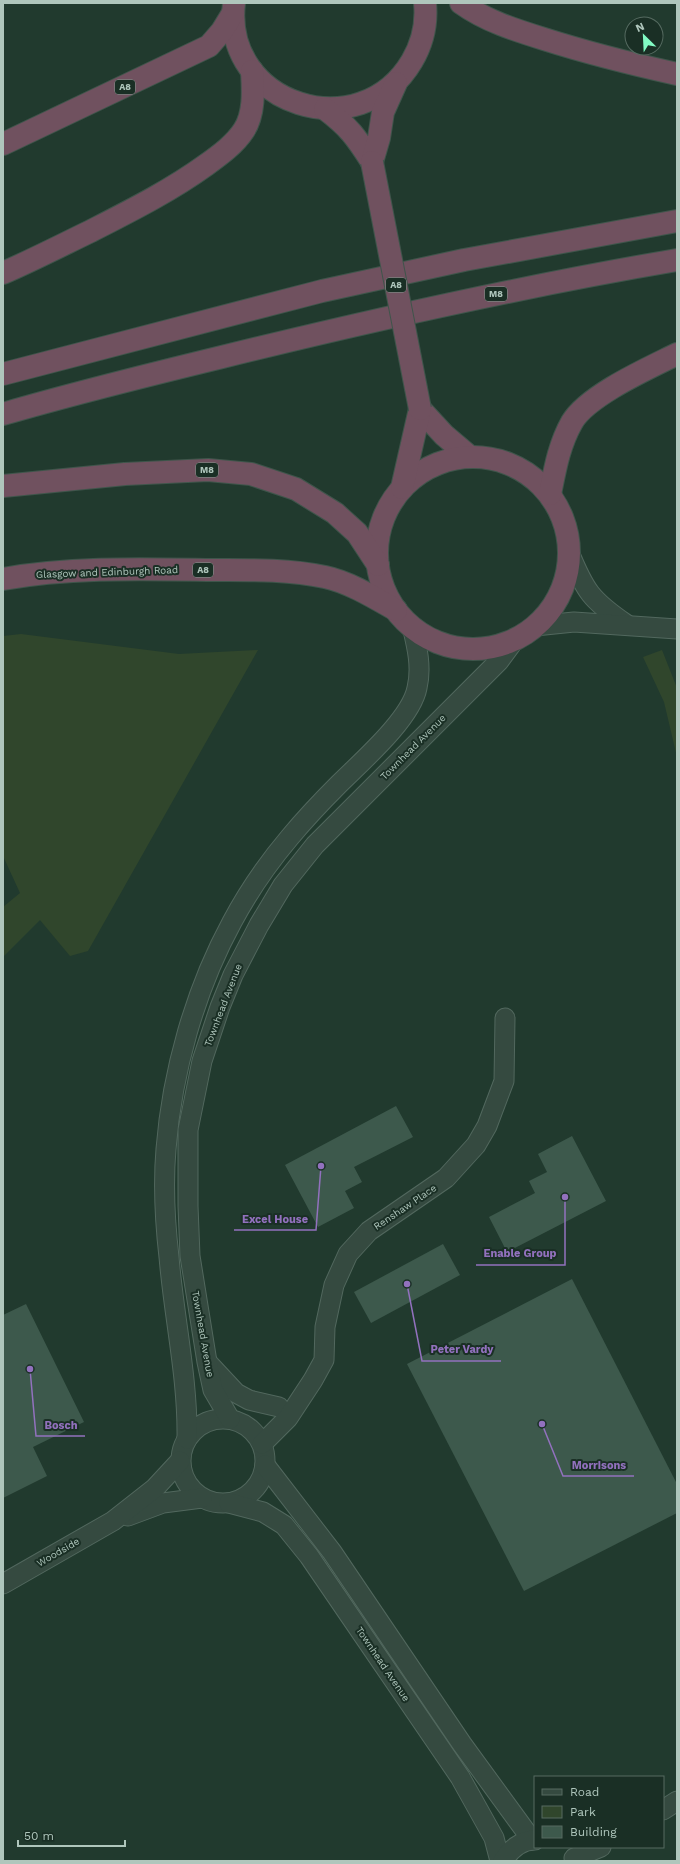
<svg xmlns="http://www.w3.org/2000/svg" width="680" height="1864" font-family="'Work Sans',sans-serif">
<rect width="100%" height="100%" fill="#213a2e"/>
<g fill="#30462c">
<path d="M 21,634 L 179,654 L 258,650 L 88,951 L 70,956 L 40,920 L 3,957 L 3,907 L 20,893 L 3,856 L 3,636 Z"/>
<path d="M 662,650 L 677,688 L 677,757 L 664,702 L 643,657 Z"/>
</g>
<g fill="#3d594c">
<path d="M 396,1106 L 413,1137 L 354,1167 L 362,1182 L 345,1191 L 354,1208 L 318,1227 L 285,1165 Z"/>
<path d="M 572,1136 L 606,1201 L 507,1252 L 489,1217 L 535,1193 L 529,1181 L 547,1172 L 538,1154 Z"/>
<path d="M 443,1244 L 460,1275 L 371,1323 L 354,1292 Z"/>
<path d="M 572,1279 L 677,1484 L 677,1513 L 524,1591 L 407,1364 Z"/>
<path d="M 26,1304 L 84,1422 L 33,1447 L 47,1476 L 3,1498 L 3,1315 Z"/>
</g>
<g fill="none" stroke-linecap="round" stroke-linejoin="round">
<defs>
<g id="minor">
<path d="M 569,552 C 585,591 591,600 626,624"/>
<path d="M 535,626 L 574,622 L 677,629"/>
<path d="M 208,1363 L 236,1393 L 249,1400 L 279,1407"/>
<circle cx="223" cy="1461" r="42"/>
<path d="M 230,1419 L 213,1390 L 207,1362 L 190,1256 L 188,1206 L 188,1130 L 202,1061 L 220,1007 L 233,975 L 259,925 L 283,885 L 315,845 L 499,661 L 516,638"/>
<path d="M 187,1439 C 188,1378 174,1318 169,1257 C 165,1222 163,1184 166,1149 C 172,1072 195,990 232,922 C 248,892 268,863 290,837 C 305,819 322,801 339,784 C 361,762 411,719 417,688 C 422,667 417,647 412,626"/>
<path d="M 262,1444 L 288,1418 L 313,1380 L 324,1360 L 325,1327 L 334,1285 L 348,1254 L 369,1231 L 446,1178 L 476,1145 L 487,1126 L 504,1081 L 505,1018"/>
<path d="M 265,1465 L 332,1552 L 462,1744 L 532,1840"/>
<path d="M 229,1503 L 263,1512 L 284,1525 L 309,1556 L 460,1777 L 494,1838 L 500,1861"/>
<path d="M 128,1516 L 163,1503 L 202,1498"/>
<path d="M 3,1584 L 113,1521 L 155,1488 L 180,1461"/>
<path d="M 663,1810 L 677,1801"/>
<path d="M 574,1858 L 601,1847"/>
<path d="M 503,1861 C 510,1850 521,1840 535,1840"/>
</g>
<g id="highway">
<path d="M 234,3 C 222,105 360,149 412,61 C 422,44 427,23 425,3"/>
<path d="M 461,3 C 486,21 515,30 544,39 C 588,53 632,64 677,74"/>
<path d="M 325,109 C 349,127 356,137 372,162"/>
<path d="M 3,144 L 209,46 L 222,31 L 233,13"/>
<path d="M 372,162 L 379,138 L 383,112 L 396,83"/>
<path d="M 3,273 C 33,260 62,245 91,231 C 130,211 170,191 206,165 C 220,155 235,144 244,130 C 255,113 253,89 252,71"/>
<path d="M 3,374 L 322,291 L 464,260 L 677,221"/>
<path d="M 420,409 L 444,435 L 470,457"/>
<path d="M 3,414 C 75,393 148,375 222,357 C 372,320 524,286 677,260"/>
<circle cx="473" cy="553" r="96"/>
<path d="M 3,486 L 125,474 L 208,470 L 251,474 L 296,489 L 335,513 L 357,533 L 378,565"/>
<path d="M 402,488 L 420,409"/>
<path d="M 550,494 C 555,469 559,445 572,422 C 588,395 649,368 677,354"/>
<path d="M 3,579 C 70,567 141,569 209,570 C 247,570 288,569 325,577 C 349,582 375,598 396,610"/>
</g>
</defs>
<use href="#minor" stroke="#52685e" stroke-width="21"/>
<use href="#highway" stroke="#3f554b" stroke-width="24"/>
<use href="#minor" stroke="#354a40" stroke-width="19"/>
<use href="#highway" stroke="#70515f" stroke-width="22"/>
<defs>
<path id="highway-bridge" d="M 372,162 L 420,409"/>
</defs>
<use href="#highway-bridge" stroke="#3f554b" stroke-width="24" stroke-linecap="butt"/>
<use href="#highway-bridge" stroke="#70515f" stroke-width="22"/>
</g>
<g text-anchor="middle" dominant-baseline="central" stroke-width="4" stroke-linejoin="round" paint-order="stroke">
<g fill="#1a2f25" stroke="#82998f" stroke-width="1">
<rect x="115" y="80" width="20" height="14" rx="3"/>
<rect x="386" y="278" width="20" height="14" rx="3"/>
<rect x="485" y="287" width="22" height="14" rx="3"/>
<rect x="196" y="463" width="22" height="14" rx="3"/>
<rect x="193" y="563" width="20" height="14" rx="3"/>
</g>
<g font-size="9" font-weight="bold" fill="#afc6bc">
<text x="125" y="87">A8</text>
<text x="396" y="285">A8</text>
<text x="496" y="294">M8</text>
<text x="207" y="470">M8</text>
<text x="203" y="570">A8</text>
</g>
<g font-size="10" fill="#afc6bc" stroke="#1a2f25">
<text transform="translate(107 572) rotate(-2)">Glasgow and Edinburgh Road</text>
<text transform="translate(413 747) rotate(-45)">Townhead Avenue</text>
<text transform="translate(223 1005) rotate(-69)">Townhead Avenue</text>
<text transform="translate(405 1207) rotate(-34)">Renshaw Place</text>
<text transform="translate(203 1334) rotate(80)">Townhead Avenue</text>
<text transform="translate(58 1552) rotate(-30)">Woodside</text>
<text transform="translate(383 1664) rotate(56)">Townhead Avenue</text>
</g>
</g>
<path fill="none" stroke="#9271be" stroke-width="1.5" d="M321 1166L316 1230H234M565 1197L565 1265H476M407 1284L422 1361H501M30 1369L36 1436H85M542 1424L563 1476H634"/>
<g fill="#9271be" stroke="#1a2f25" stroke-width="1.5">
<circle cx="321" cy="1166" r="4"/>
<circle cx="565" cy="1197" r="4"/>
<circle cx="407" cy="1284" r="4"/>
<circle cx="30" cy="1369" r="4"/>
<circle cx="542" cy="1424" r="4"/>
</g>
<g font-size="11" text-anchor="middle" font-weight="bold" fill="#9271be" stroke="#1a2f25" stroke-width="4" stroke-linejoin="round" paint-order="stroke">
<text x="275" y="1223">Excel House</text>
<text x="520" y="1257">Enable Group</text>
<text x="462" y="1353">Peter Vardy</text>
<text x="61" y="1429">Bosch</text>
<text x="599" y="1469">Morrisons</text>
</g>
<rect width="680" height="1864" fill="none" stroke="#afc6bc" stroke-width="8"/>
<rect x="534" y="1776" width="130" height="72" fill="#1a2f25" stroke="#566b61"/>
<rect x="542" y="1789" width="20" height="6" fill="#354a40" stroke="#566b61"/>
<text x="570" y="1796" font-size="12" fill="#afc6bc">Road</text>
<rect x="542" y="1806" width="20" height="12" fill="#30462c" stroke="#566b61"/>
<text x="570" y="1816" font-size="12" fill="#afc6bc">Park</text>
<rect x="542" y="1826" width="20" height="12" fill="#3d594c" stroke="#566b61"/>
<text x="570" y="1836" font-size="12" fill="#afc6bc">Building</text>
<g transform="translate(644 36) rotate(336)"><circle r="19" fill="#1a2f25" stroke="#566b61"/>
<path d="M0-3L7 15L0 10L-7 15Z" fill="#81fac3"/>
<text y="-6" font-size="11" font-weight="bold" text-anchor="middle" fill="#afc6bc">N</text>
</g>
<path d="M18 1840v6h107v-6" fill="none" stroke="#afc6bc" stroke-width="2"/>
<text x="24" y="1840" font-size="12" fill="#afc6bc" stroke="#1a2f25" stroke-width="3" paint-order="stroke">50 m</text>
</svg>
